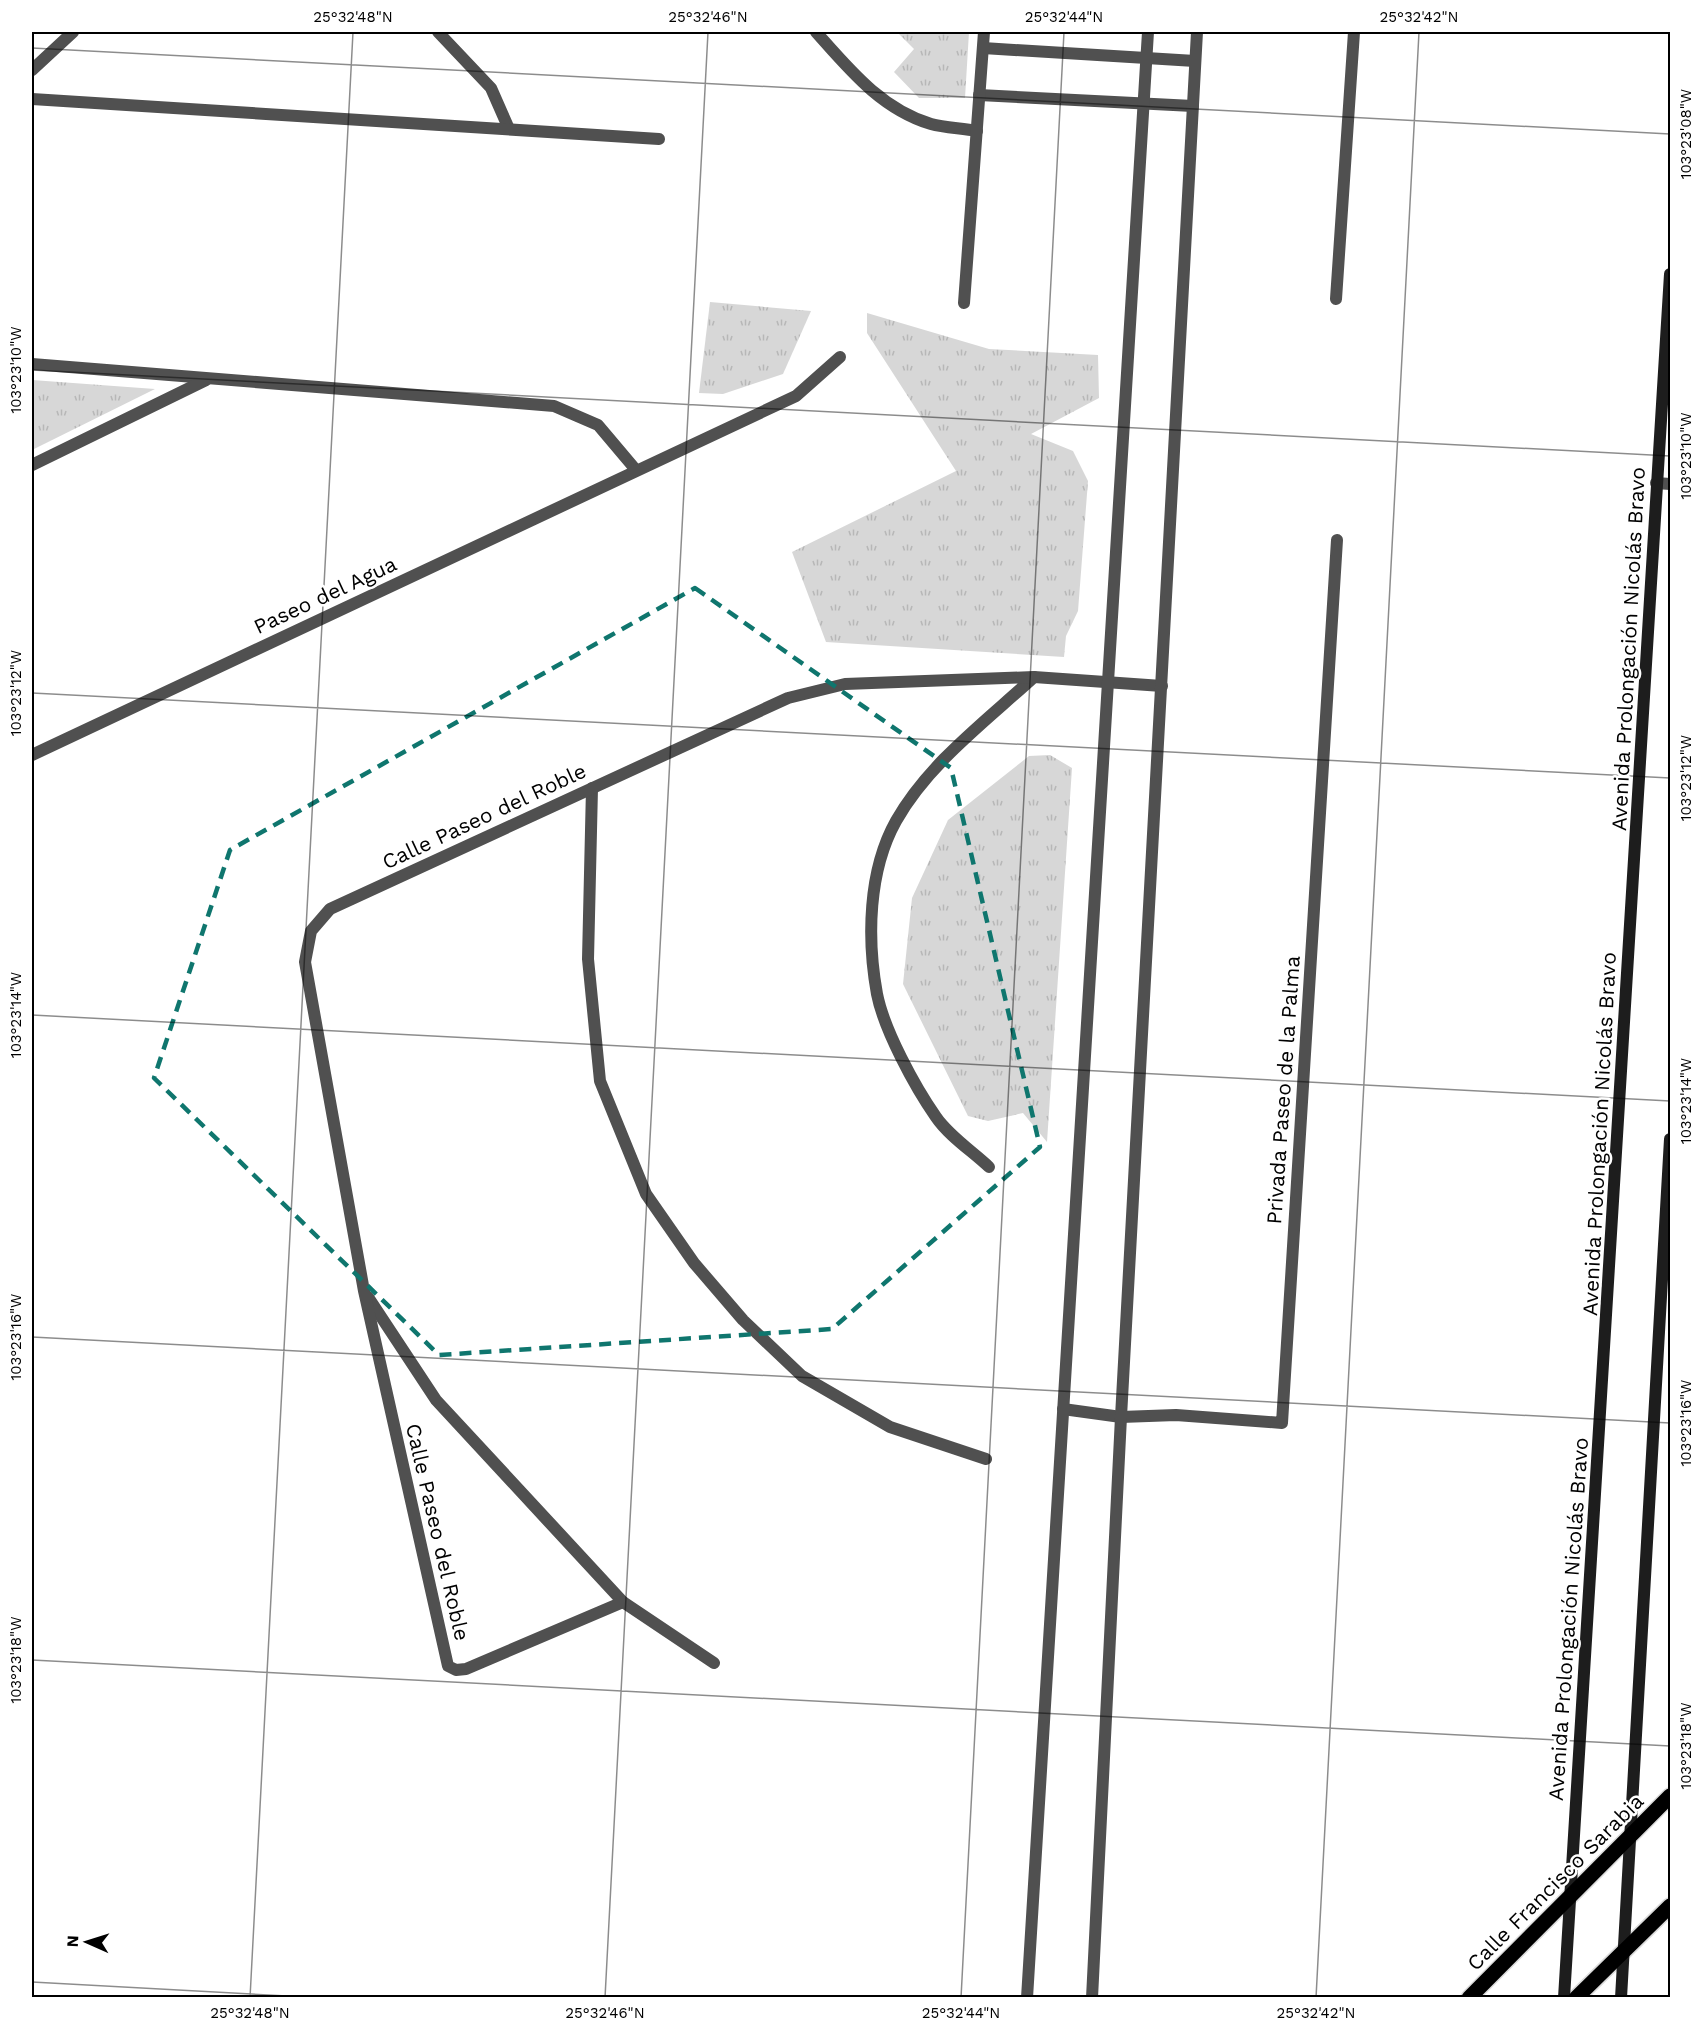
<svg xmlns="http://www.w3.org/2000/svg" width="1702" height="2029" font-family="'Work Sans',sans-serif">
<defs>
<pattern id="park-tufts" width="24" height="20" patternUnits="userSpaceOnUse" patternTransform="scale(1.5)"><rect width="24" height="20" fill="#d7d7d7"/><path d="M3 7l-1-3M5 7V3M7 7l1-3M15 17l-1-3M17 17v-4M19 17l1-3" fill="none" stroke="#b7b7b7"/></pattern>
</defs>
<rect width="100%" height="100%" fill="#fff"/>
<g fill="url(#park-tufts)">
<path d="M 897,32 L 969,32 L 965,98 L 919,98 L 894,72 L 914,49 Z"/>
<path d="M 710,302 L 811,311 L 783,374 L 723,394 L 699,393 Z"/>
<path d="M 867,313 L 989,349 L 1098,355 L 1099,398 L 1031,434 L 1073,451 L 1088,481 L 1078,611 L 1066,636 L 1064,657 L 826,642 L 792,552 L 956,471 L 867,333 Z"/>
<path d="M 32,380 L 155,389 L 32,450 Z"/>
<path d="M 1050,755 L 1072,768 L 1047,1142 L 1023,1113 L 988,1121 L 968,1116 L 903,984 L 912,898 L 948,820 L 1029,756 Z"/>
</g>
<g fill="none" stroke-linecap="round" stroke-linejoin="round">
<defs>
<g id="primary">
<path d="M 1469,1998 L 1670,1796"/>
<path d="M 1576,1998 L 1670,1906"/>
</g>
</defs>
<use href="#primary" stroke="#dbdbdb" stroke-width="18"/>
<g stroke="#505050" stroke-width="12">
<path d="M 438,32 L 491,88 L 509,129"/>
<path d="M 816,32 C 849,69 881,109 931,124 C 945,128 962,128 977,131"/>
<path d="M 983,48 L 1195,61"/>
<path d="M 32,70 L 73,32"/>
<path d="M 979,95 L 1193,106"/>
<path d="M 32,99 L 659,139"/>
<path d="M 1336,299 L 1354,32"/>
<path d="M 964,303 L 984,32"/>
<path d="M 32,364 L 554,406 L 598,425 L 636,470"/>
<path d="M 32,465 L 206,380"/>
<path d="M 1656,483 L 1670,484"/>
<path d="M 32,755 L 796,396 L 840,357"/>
<path d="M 592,788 L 588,959 L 600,1081 L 646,1194 L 694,1263 L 743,1320 L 802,1376 L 890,1427 L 986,1459"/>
<path d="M 989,1167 C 972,1151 949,1136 936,1117 C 915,1087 884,1030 877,994 C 867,939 868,871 896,821 C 928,764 986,721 1034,677 L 1162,686"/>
<path d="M 368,1297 L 436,1400 L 623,1602 L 714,1663"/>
<path d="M 1063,1409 L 1121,1417 L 1176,1415 L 1282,1423 L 1337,540"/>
<path d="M 623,1602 L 466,1669 L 456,1670 L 448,1666 L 364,1291 L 305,962 L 311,931 L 330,909 L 788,698 L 845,684 L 1034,677"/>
<path d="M 1027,1998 L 1148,32"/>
<path d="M 1092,1998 L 1121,1417 L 1197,32"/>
</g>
<g stroke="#1d1d1d" stroke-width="12">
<path d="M 1564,1998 L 1670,274"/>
<path d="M 1621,1998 L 1670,1139"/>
</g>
<use href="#primary" stroke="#000" stroke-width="15"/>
</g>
<path fill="none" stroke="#0f766e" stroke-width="4.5" stroke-dasharray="12 8" stroke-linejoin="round" d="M 695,588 L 951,768 L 1040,1147 L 832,1329 L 439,1355 L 154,1078 L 230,850 Z"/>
<path fill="none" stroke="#000" stroke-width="1.5" stroke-opacity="0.45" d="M 32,48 L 1670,134M 32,370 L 1670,456M 32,693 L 1670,778M 32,1015 L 1670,1101M 32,1337 L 1670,1423M 32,1660 L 1670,1746M 32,1982 L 324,1998M 250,1998 L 353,32M 605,1998 L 708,32M 961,1998 L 1064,32M 1316,1998 L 1419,32"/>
<g text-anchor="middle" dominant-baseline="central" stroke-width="5" stroke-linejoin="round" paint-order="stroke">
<g font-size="21" fill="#000" stroke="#fff">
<text transform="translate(325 595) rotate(-25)">Paseo del Agua</text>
<text transform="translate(1628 649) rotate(-87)">Avenida Prolongación Nicolás Bravo</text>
<text transform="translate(484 816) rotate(-25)">Calle Paseo del Roble</text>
<text transform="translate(1283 1090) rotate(-86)">Privada Paseo de la Palma</text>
<text transform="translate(1599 1134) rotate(-87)">Avenida Prolongación Nicolás Bravo</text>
<text transform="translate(438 1532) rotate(77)">Calle Paseo del Roble</text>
<text transform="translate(1568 1619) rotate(-86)">Avenida Prolongación Nicolás Bravo</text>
<text transform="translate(1555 1882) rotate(-45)">Calle Francisco Sarabia</text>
</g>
</g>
<rect width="1702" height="2029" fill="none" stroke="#ffffff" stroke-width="66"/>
<g transform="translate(87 1942) rotate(273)" stroke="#ffffff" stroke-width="4.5" paint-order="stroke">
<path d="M0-4.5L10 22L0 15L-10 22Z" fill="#000000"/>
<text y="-9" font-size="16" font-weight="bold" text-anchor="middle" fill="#000000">N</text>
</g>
<rect x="33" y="33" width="1636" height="1963" fill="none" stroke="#000" stroke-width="2"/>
<g font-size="15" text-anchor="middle" fill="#000">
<text x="353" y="22">25°32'48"N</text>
<text x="708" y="22">25°32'46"N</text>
<text x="1064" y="22">25°32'44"N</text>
<text x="1419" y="22">25°32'42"N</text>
<text transform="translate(1686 134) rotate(-90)" y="5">103°23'08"W</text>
<text transform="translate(16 370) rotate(-90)" y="5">103°23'10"W</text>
<text transform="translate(1686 456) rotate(-90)" y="5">103°23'10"W</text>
<text transform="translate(16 693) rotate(-90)" y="5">103°23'12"W</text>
<text transform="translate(1686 778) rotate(-90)" y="5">103°23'12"W</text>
<text transform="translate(16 1015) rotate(-90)" y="5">103°23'14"W</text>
<text transform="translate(1686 1101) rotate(-90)" y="5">103°23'14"W</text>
<text transform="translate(16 1337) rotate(-90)" y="5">103°23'16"W</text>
<text transform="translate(1686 1423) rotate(-90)" y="5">103°23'16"W</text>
<text transform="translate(16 1660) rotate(-90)" y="5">103°23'18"W</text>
<text transform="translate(1686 1746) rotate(-90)" y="5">103°23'18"W</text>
<text x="250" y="2018">25°32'48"N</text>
<text x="605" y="2018">25°32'46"N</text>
<text x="961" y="2018">25°32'44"N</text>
<text x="1316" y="2018">25°32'42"N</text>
</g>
</svg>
